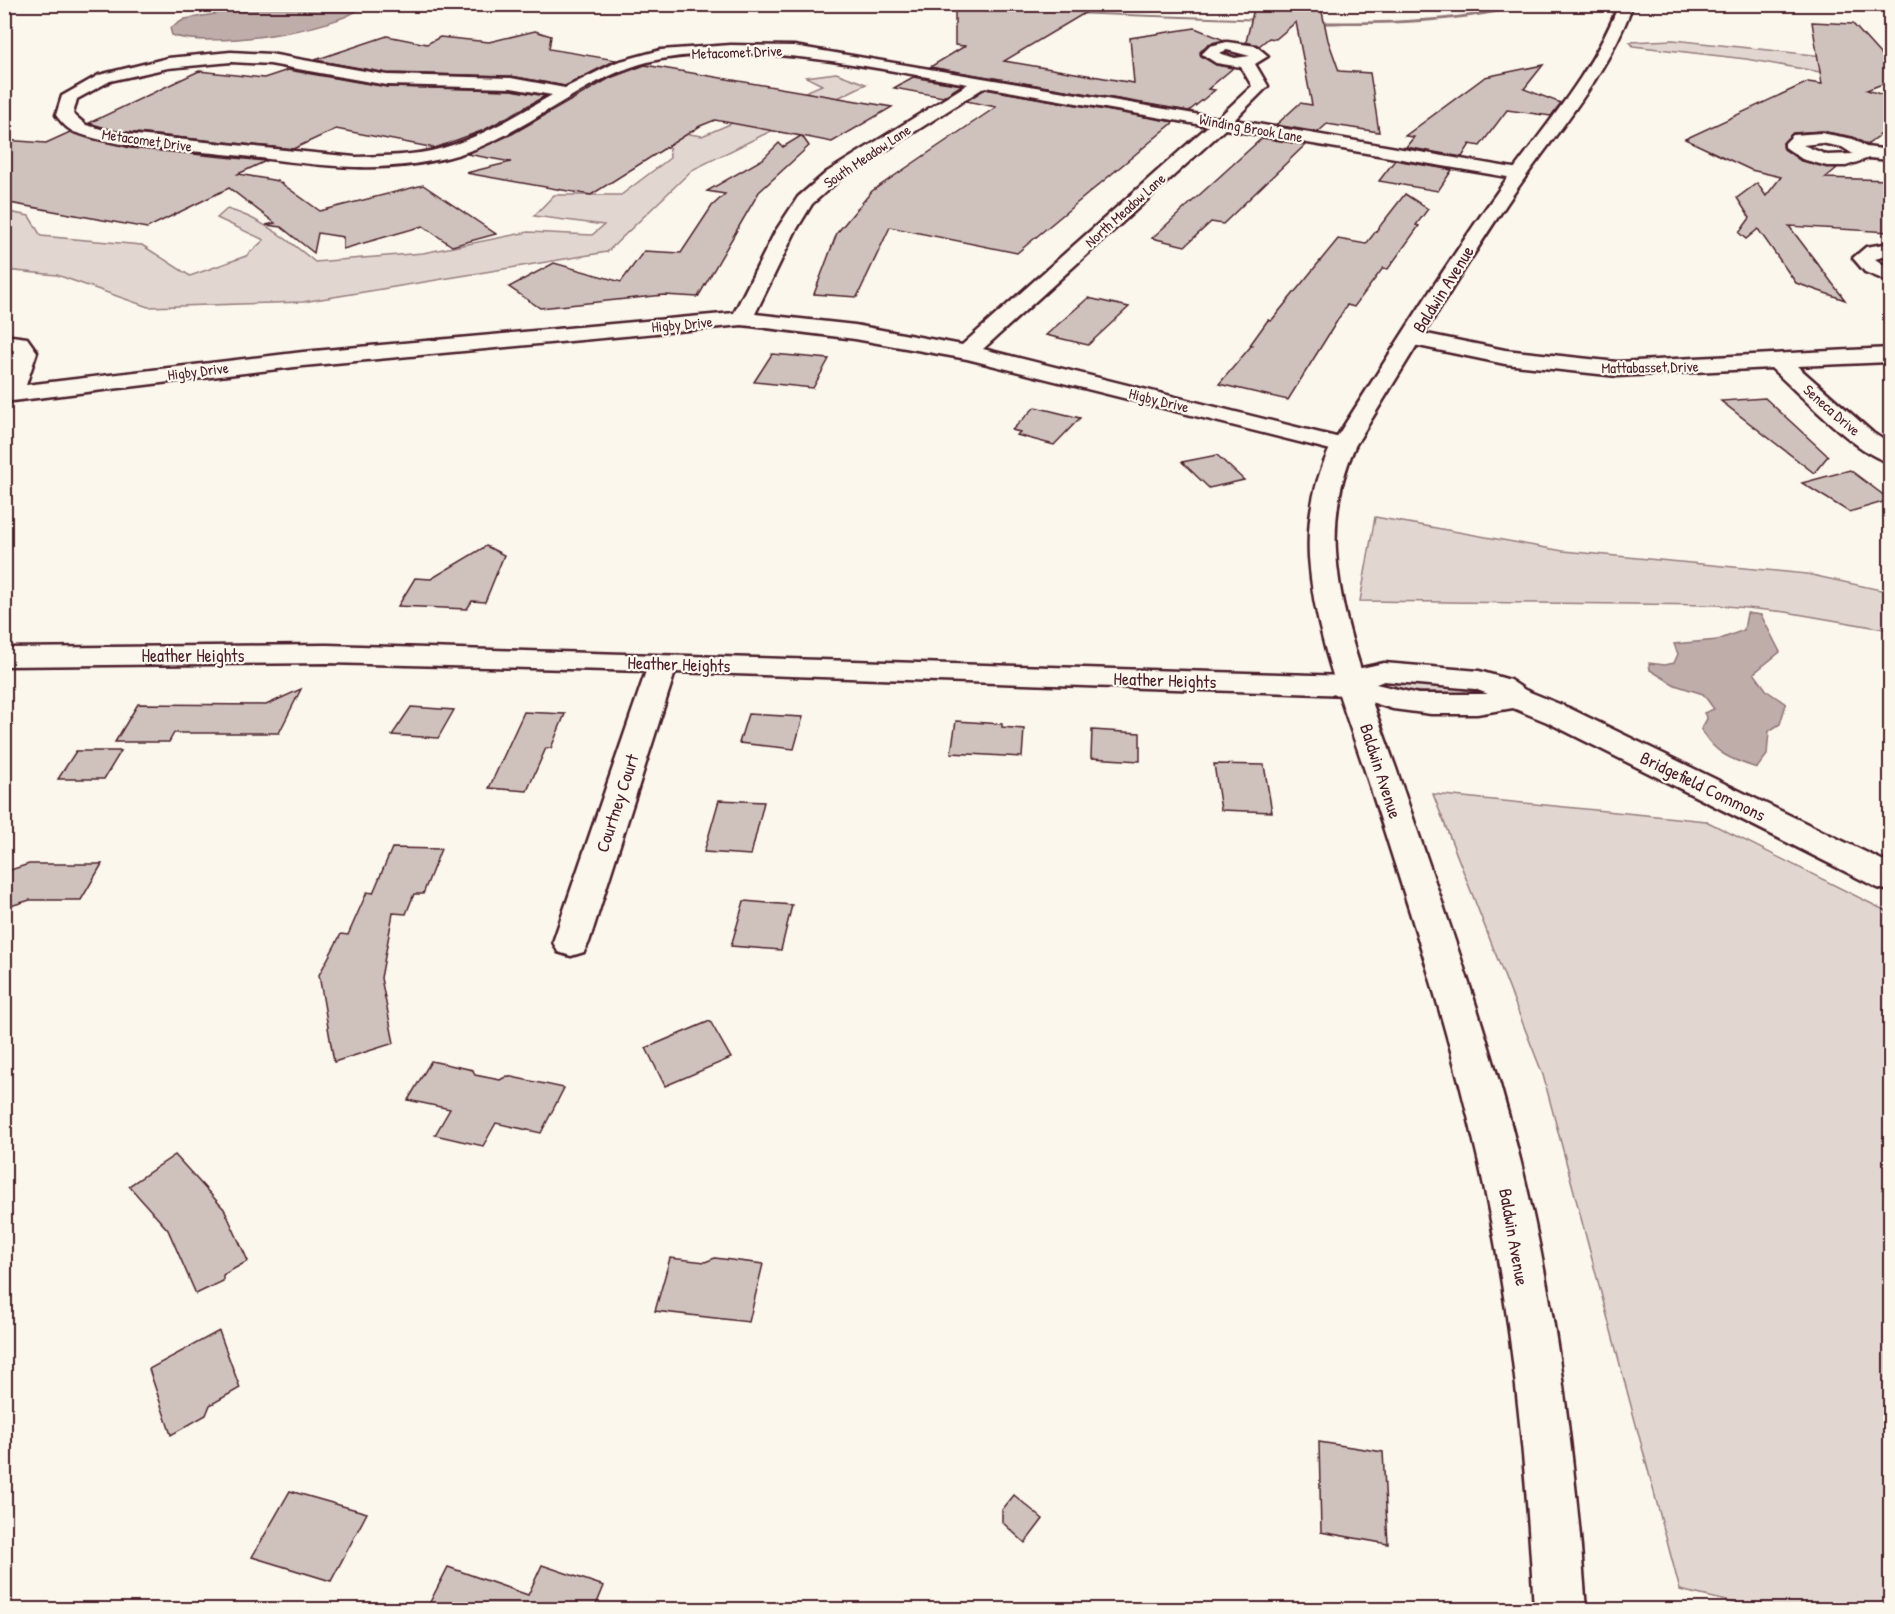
<svg xmlns="http://www.w3.org/2000/svg" width="1895" height="1614" font-family="'Patrick Hand',sans-serif">
<rect width="100%" height="100%" fill="#fbf7ec"/>
<filter id="ink" filterUnits="userSpaceOnUse"><feTurbulence type="fractalNoise" baseFrequency=".0167" numOctaves="2"/><feDisplacementMap in="SourceGraphic" scale="12" xChannelSelector="R" yChannelSelector="G"/><feConvolveMatrix kernelMatrix="1 2 1 2 8 2 1 2 1" color-interpolation-filters="sRGB"/></filter>
<g filter="url(#ink)">
<g fill="#e2d7d0" stroke="#967b7e" stroke-width="1.5">
<path d="M 1673,40 L 1890,63 L 1890,77 L 1849,77 L 1746,59 L 1633,46 L 1630,42 Z"/>
<path d="M 836,73 L 866,84 L 692,170 L 607,252 L 303,302 L 148,307 L 57,275 L 5,270 L 4,211 L 29,216 L 41,236 L 142,245 L 190,276 L 246,256 L 264,240 L 217,218 L 227,209 C 262,219 287,239 315,262 L 423,253 L 528,232 L 592,235 L 604,225 L 534,216 L 554,195 L 621,195 L 670,158 L 669,140 L 560,114 L 702,136 L 822,85 L 806,77 Z"/>
<path d="M 1375,517 L 1563,551 L 1807,574 L 1890,592 L 1890,630 L 1786,612 L 1717,605 L 1360,601 Z"/>
<path d="M 1400,682 L 1445,685 L 1482,694 L 1403,691 L 1394,686 Z"/>
<path d="M 1433,794 L 1706,821 L 1890,913 L 1890,1609 L 1761,1609 L 1680,1590 L 1543,1075 Z"/>
</g>
<g fill="#bfadaa" stroke="#907477" stroke-width="1.5">
<path d="M 208,5 L 208,4 L 365,5 C 338,31 207,49 172,35 L 170,28 L 185,19 L 215,14 L 209,9 Z"/>
<path d="M 1747,613 L 1761,615 L 1780,652 L 1754,673 L 1767,691 L 1786,704 L 1780,724 L 1769,731 L 1767,755 L 1757,768 C 1732,760 1713,753 1701,729 L 1707,719 L 1704,713 L 1714,709 L 1703,694 L 1675,685 L 1650,670 L 1649,663 L 1665,665 L 1674,663 L 1678,654 L 1674,644 L 1718,640 L 1744,630 Z"/>
</g>
<g fill="none" stroke-linecap="round" stroke-linejoin="round">
<g fill="#907477" fill-rule="evenodd">
<path d="M 805,4 L 969,10 L 971,11 L 969,12 L 745,4 Z"/>
<path d="M 1523,5 L 1525,7 C 1467,20 1409,25 1350,24 C 1337,24 1320,26 1309,22 L 1311,21 C 1383,23 1453,20 1523,5 Z"/>
<path d="M 1069,12 L 1266,19 L 1268,20 L 1266,21 L 1071,14 Z"/>
</g>
</g>
<g fill="#cfc2bc" stroke="#4a1f2b" stroke-width="1.5">
<path d="M 955,4 L 1100,4 L 1004,61 L 1134,83 L 1130,38 L 1195,28 L 1224,40 L 1208,44 L 1200,52 L 1201,56 L 1216,65 L 1233,68 L 1208,89 L 1215,90 L 1189,111 L 930,67 L 965,46 L 955,45 Z"/>
<path d="M 1255,4 L 1321,7 L 1328,40 L 1339,71 L 1370,73 L 1379,132 L 1327,124 L 1318,132 L 1276,125 L 1300,103 L 1312,105 L 1296,22 L 1276,39 L 1269,38 L 1259,46 L 1246,42 Z"/>
<path d="M 1812,22 L 1853,24 L 1890,65 L 1890,81 L 1867,90 L 1890,97 L 1890,127 L 1867,145 L 1853,137 L 1821,131 L 1793,133 L 1783,143 L 1784,149 L 1801,161 L 1837,168 L 1825,178 L 1890,180 L 1890,232 L 1789,226 L 1845,300 L 1796,283 L 1758,229 L 1746,239 L 1739,233 L 1750,218 L 1737,198 L 1757,183 L 1766,196 L 1781,177 L 1751,170 L 1685,139 L 1808,82 L 1822,84 Z"/>
<path d="M 535,31 L 551,36 L 549,49 L 616,60 L 565,86 L 511,76 L 387,73 L 315,60 L 387,36 L 427,44 L 440,37 L 489,42 Z"/>
<path d="M 645,65 L 892,107 L 832,142 L 802,136 L 809,146 L 759,192 L 698,297 L 664,295 L 540,308 L 509,287 L 554,263 L 621,282 L 644,251 L 681,253 L 712,206 L 725,194 L 707,191 L 763,159 L 779,143 L 783,147 L 801,136 L 715,120 L 700,126 L 591,195 L 466,173 L 511,162 L 467,154 L 512,134 L 610,78 Z"/>
<path d="M 1543,65 L 1524,89 L 1561,103 L 1551,116 L 1507,110 L 1480,146 L 1470,144 L 1462,157 L 1406,147 L 1414,137 L 1405,136 L 1485,77 Z"/>
<path d="M 288,70 L 387,87 L 511,90 L 545,96 L 484,130 L 435,148 L 336,129 L 293,149 L 116,131 L 89,123 L 199,71 L 264,78 Z"/>
<path d="M 913,77 L 930,80 L 962,85 L 943,97 L 894,88 Z"/>
<path d="M 985,89 L 1174,122 L 1017,253 L 890,227 L 857,297 L 814,294 L 837,233 L 872,191 L 996,107 L 966,101 Z"/>
<path d="M 70,132 L 130,148 L 266,161 L 238,174 L 278,181 L 320,211 L 423,185 L 496,234 L 452,246 L 423,226 L 343,249 L 343,237 L 318,233 L 314,253 L 281,227 L 266,225 L 275,223 L 229,188 L 147,228 L 4,202 L 4,140 L 46,143 Z"/>
<path d="M 1262,138 L 1305,145 L 1223,224 L 1211,222 L 1185,246 L 1152,238 Z"/>
<path d="M 1395,160 L 1452,170 L 1438,191 L 1379,181 Z"/>
<path d="M 1405,194 L 1428,209 L 1416,225 L 1419,226 L 1388,269 L 1383,268 L 1354,307 L 1347,305 L 1288,400 L 1219,384 L 1252,345 L 1250,345 L 1268,320 L 1271,321 L 1338,239 L 1366,244 Z"/>
<path d="M 1088,298 L 1129,307 L 1088,345 L 1046,335 Z"/>
<path d="M 772,354 L 796,356 L 829,359 L 813,388 L 754,382 Z"/>
<path d="M 1765,398 L 1828,456 L 1814,473 L 1721,401 Z"/>
<path d="M 1035,407 L 1080,418 L 1054,445 L 1017,435 L 1020,432 L 1012,430 Z"/>
<path d="M 1217,455 L 1244,480 L 1209,488 L 1182,462 Z"/>
<path d="M 1850,470 L 1890,500 L 1849,512 L 1802,483 Z"/>
<path d="M 486,546 L 504,555 L 485,602 L 472,601 L 467,609 L 398,606 L 415,578 L 431,579 Z"/>
<path d="M 301,689 L 279,733 L 174,733 L 169,742 L 115,742 L 138,704 L 266,705 Z"/>
<path d="M 411,707 L 454,710 L 438,738 L 392,735 Z"/>
<path d="M 524,712 L 565,714 L 551,748 L 546,748 L 527,791 L 489,788 Z"/>
<path d="M 748,714 L 803,717 L 794,749 L 739,743 Z"/>
<path d="M 956,721 L 1002,724 L 1002,727 L 1024,729 L 1022,757 L 951,753 Z"/>
<path d="M 1092,730 L 1140,733 L 1140,761 L 1091,758 Z"/>
<path d="M 76,751 L 121,751 L 104,779 L 58,779 Z"/>
<path d="M 1214,764 L 1264,765 L 1272,812 L 1221,810 Z"/>
<path d="M 719,800 L 764,802 L 751,855 L 704,852 Z"/>
<path d="M 392,848 L 441,849 L 423,894 L 414,894 L 406,914 L 393,913 L 381,978 L 394,1043 L 334,1062 L 319,975 L 341,934 L 348,935 L 367,892 L 373,893 Z"/>
<path d="M 29,864 L 102,864 L 81,900 L 30,900 L 4,908 L 4,872 Z"/>
<path d="M 744,901 L 792,905 L 781,950 L 731,946 Z"/>
<path d="M 710,1021 L 731,1058 L 665,1086 L 646,1048 Z"/>
<path d="M 431,1061 L 473,1070 L 475,1075 L 500,1080 L 507,1076 L 564,1088 L 541,1133 L 496,1123 L 483,1146 L 435,1135 L 450,1109 L 408,1100 Z"/>
<path d="M 175,1155 L 224,1209 L 248,1261 L 223,1275 L 223,1281 L 196,1294 L 168,1230 L 129,1186 Z"/>
<path d="M 670,1258 L 705,1262 L 715,1258 L 763,1264 L 749,1322 L 655,1311 Z"/>
<path d="M 219,1331 L 240,1388 L 210,1405 L 206,1415 L 171,1435 L 149,1369 Z"/>
<path d="M 1319,1442 L 1383,1452 L 1388,1544 L 1321,1532 Z"/>
<path d="M 290,1491 L 367,1513 L 331,1581 L 252,1557 Z"/>
<path d="M 1014,1495 L 1043,1519 L 1025,1543 L 1002,1522 L 1002,1510 Z"/>
<path d="M 542,1565 L 604,1586 L 594,1610 L 426,1610 L 448,1567 L 528,1595 Z"/>
</g>
<g fill="none" stroke-linecap="round" stroke-linejoin="round">
<defs>
<g id="street">
<path d="M 1227,42 L 1256,46 L 1268,56 L 1255,64 L 1268,86 L 1234,120 L 1519,169 L 1528,174 L 1519,179 L 1225,129 L 983,349 L 1352,441 L 1355,446 L 1352,451 L 1343,453 L 967,359 L 855,339 L 742,325 L 303,366 L 4,402 L 4,380 L 15,352 L 12,349 L 4,349 L 4,335 L 27,338 L 37,352 L 26,385 L 303,352 L 734,313 L 775,232 L 798,197 L 827,172 L 968,84 C 867,67 765,42 661,59 C 588,72 531,132 460,154 C 427,164 390,168 356,167 C 312,166 267,158 223,154 C 175,149 123,149 77,133 C 69,131 61,122 56,115 L 62,96 L 99,75 L 168,58 L 231,52 L 270,54 L 387,75 L 511,78 L 565,88 L 617,62 L 661,50 L 731,45 L 794,46 L 1218,118 L 1252,86 L 1241,67 L 1216,63 L 1202,54 L 1210,46 ZM 1227,50 L 1250,56 L 1235,58 L 1219,53 ZM 231,62 L 270,64 L 387,85 L 511,88 L 552,95 C 517,115 482,137 443,148 C 415,156 384,156 355,157 L 116,133 L 86,125 L 73,114 L 77,99 L 110,81 L 168,68 ZM 985,87 L 1208,126 L 962,345 L 855,325 L 755,314 L 795,232 L 812,204 L 839,180 Z"/>
<path d="M 1821,133 L 1853,139 L 1866,147 L 1890,150 L 1890,160 L 1869,158 L 1846,166 L 1827,166 L 1802,159 L 1785,147 L 1785,143 L 1793,135 ZM 1821,143 L 1842,147 L 1853,154 L 1827,155 L 1803,145 Z"/>
<path d="M 1890,243 L 1890,255 L 1875,259 L 1890,269 L 1890,282 L 1865,272 L 1853,258 L 1866,247 Z"/>
<path d="M 1412,331 L 1505,350 L 1617,362 L 1890,348 L 1890,362 L 1797,366 L 1873,433 L 1890,444 L 1890,462 C 1858,456 1798,392 1771,368 L 1617,376 L 1505,364 L 1404,343 L 1401,338 L 1404,333 Z"/>
<path d="M 327,645 L 1347,676 L 1357,669 L 1384,663 L 1479,671 L 1510,680 L 1525,690 L 1569,708 L 1890,864 L 1890,891 L 1878,888 L 1547,722 L 1513,708 L 1477,714 L 1431,714 L 1393,709 L 1349,695 L 675,672 L 589,942 L 584,952 L 571,956 L 558,952 L 553,942 L 646,671 L 327,663 L 4,666 L 4,648 ZM 1384,681 L 1475,689 L 1488,694 L 1418,694 L 1376,684 Z"/>
</g>
<path id="secondary" d="M 1619,4 L 1633,4 C 1607,77 1555,133 1512,196 C 1457,277 1407,362 1355,446 C 1340,480 1334,515 1336,552 C 1341,632 1376,708 1401,783 C 1444,908 1489,1034 1521,1163 C 1557,1309 1575,1459 1586,1610 L 1534,1610 C 1526,1460 1512,1310 1479,1163 C 1450,1034 1409,908 1369,783 C 1345,709 1314,635 1309,557 C 1307,518 1314,481 1331,446 C 1386,360 1439,274 1498,191 C 1541,130 1592,75 1619,4 Z"/>
</defs>
<use href="#street" stroke="#4a1f2b" stroke-width="5"/>
<use href="#secondary" stroke="#4a1f2b" stroke-width="5"/>
<use href="#street" fill="#fbf7ec" fill-rule="evenodd"/>
<use href="#secondary" fill="#fbf7ec" fill-rule="evenodd"/>
</g>
</g>
<g text-anchor="middle" dominant-baseline="central" stroke-width="4.5" stroke-linejoin="round" paint-order="stroke">
<g font-size="15" fill="#4a1f2b" stroke="#fbf7ec">
<text transform="translate(737 52) rotate(-2)">Metacomet Drive</text>
<text transform="translate(1251 128) rotate(10)">Winding Brook Lane</text>
<text transform="translate(147 140) rotate(8)">Metacomet Drive</text>
<text transform="translate(867 156) rotate(-34)">South Meadow Lane</text>
<text transform="translate(1125 210) rotate(-42)">North Meadow Lane</text>
<text transform="translate(682 324) rotate(-5)">Higby Drive</text>
<text transform="translate(1650 367) rotate(-1)">Mattabasset Drive</text>
<text transform="translate(198 371) rotate(-7)">Higby Drive</text>
<text transform="translate(1159 400) rotate(14)">Higby Drive</text>
<text transform="translate(1832 410) rotate(41)">Seneca Drive</text>
</g>
<g font-size="18" fill="#4a1f2b" stroke="#fbf7ec">
<text transform="translate(1443 289) rotate(-58)">Baldwin Avenue</text>
<text x="193" y="655">Heather Heights</text>
<text transform="translate(679 664) rotate(2)">Heather Heights</text>
<text transform="translate(1165 680) rotate(2)">Heather Heights</text>
<text transform="translate(1381 771) rotate(72)">Baldwin Avenue</text>
<text transform="translate(1703 786) rotate(26)">Bridgefield Commons</text>
<text transform="translate(617 803) rotate(-72)">Courtney Court</text>
<text transform="translate(1514 1237) rotate(80)">Baldwin Avenue</text>
</g>
</g>
<rect width="1895" height="1614" fill="none" stroke="#fbf7ec" stroke-width="24"/>
<rect x="12" y="12" width="1871" height="1590" fill="none" stroke="#4a1f2b" stroke-width="2" filter="url(#ink)"/>
</svg>
